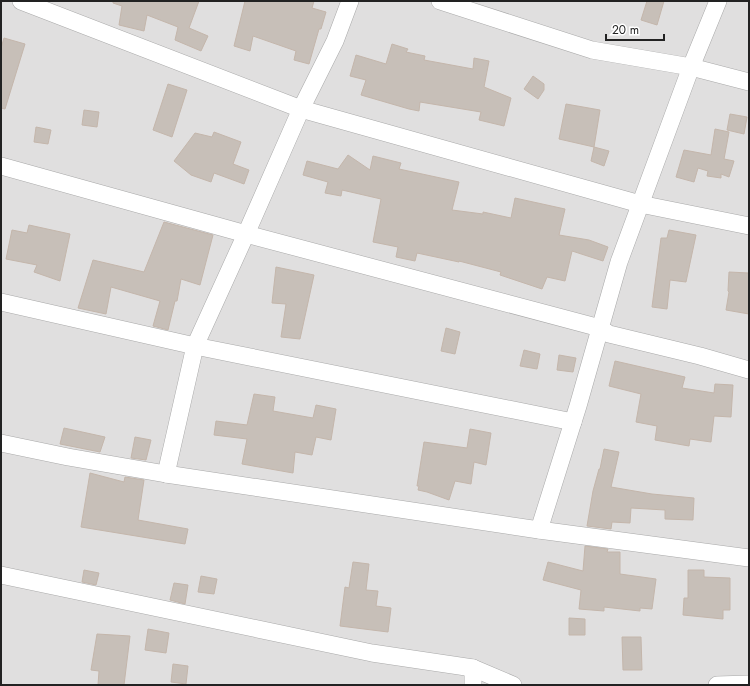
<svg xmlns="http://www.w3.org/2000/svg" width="750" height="686" font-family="Jost,sans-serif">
<rect width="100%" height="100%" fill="#f2efe9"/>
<rect fill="#e0dfdf" x="1" y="1" width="748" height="684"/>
<g fill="#c7bfb8" stroke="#c4b6ab">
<path d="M 113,1 L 199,1 L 189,28 L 208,36 L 201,51 L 175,40 L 178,27 L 147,15 L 144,31 L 119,25 L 122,6 L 113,3 Z"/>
<path d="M 245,1 L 314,1 L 312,8 L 326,12 L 321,29 L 319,29 L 309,64 L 294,60 L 296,51 L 253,36 L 250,51 L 234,46 Z"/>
<path d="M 647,1 L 664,1 L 657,25 L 641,20 Z"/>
<path d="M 4,38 L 25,44 L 5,109 L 1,108 L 1,48 Z"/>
<path d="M 392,44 L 408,49 L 406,52 L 425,56 L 424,60 L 473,69 L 474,58 L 489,61 L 484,87 L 511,98 L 504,126 L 479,120 L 481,112 L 420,102 L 419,111 L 409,109 L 361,95 L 366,80 L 350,76 L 356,55 L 386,64 Z"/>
<path d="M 533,76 L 544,84 L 544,90 L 538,99 L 524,89 Z"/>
<path d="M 168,84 L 187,90 L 172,137 L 153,130 Z"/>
<path d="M 566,104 L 600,110 L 594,147 L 559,139 Z"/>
<path d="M 84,110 L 99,112 L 97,127 L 82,125 Z"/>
<path d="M 730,114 L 747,117 L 744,134 L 727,130 Z"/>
<path d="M 36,127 L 51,130 L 48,144 L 34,142 Z"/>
<path d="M 715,129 L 729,132 L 724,159 L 734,161 L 729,177 L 721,174 L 721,178 L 707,176 L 708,171 L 698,168 L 694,182 L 676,177 L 684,150 L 711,155 Z"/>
<path d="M 214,132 L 241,142 L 233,164 L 249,170 L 244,184 L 214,173 L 211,182 L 191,175 L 174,161 L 195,133 L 212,137 Z"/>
<path d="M 594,147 L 609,151 L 604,166 L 591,161 Z"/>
<path d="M 348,155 L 370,170 L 373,156 L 401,163 L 399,169 L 459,182 L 452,210 L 483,214 L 483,212 L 511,218 L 515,198 L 565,209 L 559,235 L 589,240 L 608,247 L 603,261 L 572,251 L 565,281 L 547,277 L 542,289 L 500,275 L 501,272 L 459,261 L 459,262 L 417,253 L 415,261 L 396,257 L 398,247 L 373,242 L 381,199 L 342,190 L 341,196 L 325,193 L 328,182 L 303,175 L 307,161 L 338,169 Z"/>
<path d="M 164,222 L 213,235 L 200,285 L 181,279 L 177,301 L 175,301 L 168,330 L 153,326 L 160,301 L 111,287 L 106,314 L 78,308 L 93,260 L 144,272 Z"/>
<path d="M 29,225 L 70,234 L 60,281 L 34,272 L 37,265 L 6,259 L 12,230 L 27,233 Z"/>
<path d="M 669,230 L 696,235 L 686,282 L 670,280 L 667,309 L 652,307 L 661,238 L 667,238 Z"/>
<path d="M 276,267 L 314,275 L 300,339 L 281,337 L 286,304 L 272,303 Z"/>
<path d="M 729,272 L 749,273 L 749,314 L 726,310 L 729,292 L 728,291 Z"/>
<path d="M 446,328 L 460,332 L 455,354 L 441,351 Z"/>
<path d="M 524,350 L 540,354 L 537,369 L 520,366 Z"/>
<path d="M 559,355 L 576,358 L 573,372 L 557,370 Z"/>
<path d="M 615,361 L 685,377 L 682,388 L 714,393 L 715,384 L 733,385 L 731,417 L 714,416 L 711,442 L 690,439 L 689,446 L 655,440 L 657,426 L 636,422 L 641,394 L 609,386 Z"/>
<path d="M 254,394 L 275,397 L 273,411 L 313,418 L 316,405 L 336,409 L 331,440 L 316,437 L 312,455 L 295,452 L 293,473 L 242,464 L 247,439 L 214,435 L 216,421 L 247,425 Z"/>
<path d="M 64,428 L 105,437 L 100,452 L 60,444 Z"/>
<path d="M 470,429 L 491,433 L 486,465 L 474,462 L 471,484 L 455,481 L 449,500 L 427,492 L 418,490 L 419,486 L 417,486 L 424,442 L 467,448 Z"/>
<path d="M 135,437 L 151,440 L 146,460 L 131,458 Z"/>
<path d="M 604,449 L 619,452 L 611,487 L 652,494 L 694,498 L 693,520 L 665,519 L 665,510 L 631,508 L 630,523 L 612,522 L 611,529 L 587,526 L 593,491 L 599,469 L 600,469 Z"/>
<path d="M 90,473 L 124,482 L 125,477 L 144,480 L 138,520 L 188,529 L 185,544 L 81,527 Z"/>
<path d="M 585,546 L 608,549 L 607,552 L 620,552 L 620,574 L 656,579 L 652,609 L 640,608 L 640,611 L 604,607 L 604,611 L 579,609 L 581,590 L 543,580 L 548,562 L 583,571 Z"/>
<path d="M 353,562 L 369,564 L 366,590 L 378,591 L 376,606 L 391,608 L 388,632 L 340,626 L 345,587 L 349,588 Z"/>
<path d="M 84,570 L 99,573 L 96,585 L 82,582 Z"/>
<path d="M 688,570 L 704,570 L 704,577 L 730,578 L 730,610 L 723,610 L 723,619 L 683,615 L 684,598 L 688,598 Z"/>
<path d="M 201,576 L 217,579 L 214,594 L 198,592 Z"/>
<path d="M 174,583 L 188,585 L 185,604 L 170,600 Z"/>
<path d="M 569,618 L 585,619 L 585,635 L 569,635 Z"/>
<path d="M 148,629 L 169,633 L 166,653 L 145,650 Z"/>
<path d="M 97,634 L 130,636 L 124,685 L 98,685 L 99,671 L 91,670 Z"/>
<path d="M 622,637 L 641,637 L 642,670 L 623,670 Z"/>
<path d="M 173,664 L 188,666 L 186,684 L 171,682 Z"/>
</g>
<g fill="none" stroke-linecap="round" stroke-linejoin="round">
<defs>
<g id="street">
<path d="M 21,1 L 301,109 L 640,204 L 749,226"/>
<path d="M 440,1 L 592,50 L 691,67 L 749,82"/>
<path d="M 1,166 L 246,234 L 600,328 L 609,334 L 700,356 L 749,370"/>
<path d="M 1,302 L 195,346 L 573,422"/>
<path d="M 1,443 L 68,457 L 166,474 L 539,530 L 749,558"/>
<path d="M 166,474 L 195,346 L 246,234 L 301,109 L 335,41 L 350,1"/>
<path d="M 539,530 L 578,406 L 619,262 L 691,67 L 718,1"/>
<path d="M 1,575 L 372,653 L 473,668 L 513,685"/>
<path d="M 473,668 L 473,685"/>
<path d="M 717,685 L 749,684"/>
</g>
</defs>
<use href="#street" stroke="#a9a9a9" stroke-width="18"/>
<use href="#street" stroke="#fff" stroke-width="17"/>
</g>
<rect width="750" height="686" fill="none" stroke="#222222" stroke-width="4"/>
<path d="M606 34v6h58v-6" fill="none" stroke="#222222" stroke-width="2"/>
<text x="612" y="34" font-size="12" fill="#222222" stroke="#ffffff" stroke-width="3" paint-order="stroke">20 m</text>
</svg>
